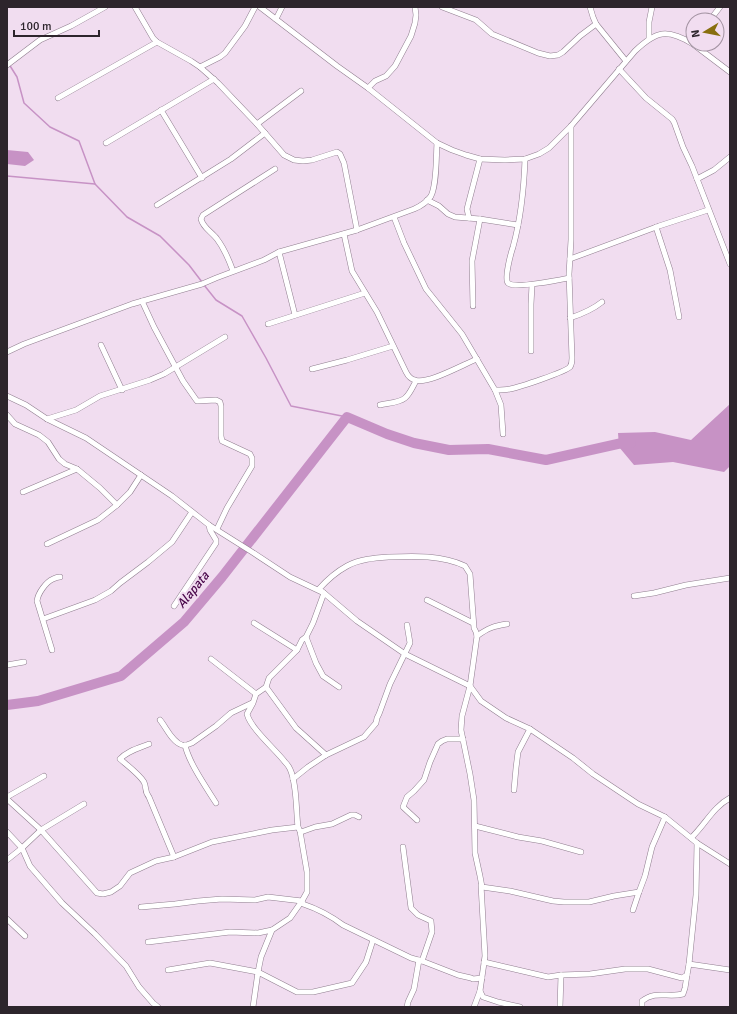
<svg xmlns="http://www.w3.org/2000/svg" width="737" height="1014" font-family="Signika,sans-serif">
<rect width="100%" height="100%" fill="#f1ddf0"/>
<g fill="#c792c5">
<path d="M 7,150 L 28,152 L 34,160 L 25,166 L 7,164 Z"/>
<path d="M 730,404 L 730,466 L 724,472 L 673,462 L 634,465 L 619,447 L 618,433 L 655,432 L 691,440 Z"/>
</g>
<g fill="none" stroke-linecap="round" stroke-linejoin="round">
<g stroke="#c792c5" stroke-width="1.5">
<path d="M 7,61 L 17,77 L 24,103 L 50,127 L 79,141 L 95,184 L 127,217 L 160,236 L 189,265 L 202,282"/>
<path d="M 7,176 L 95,184"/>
<path d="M 204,285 L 216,300 L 242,316 L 266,358 L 291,406 L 347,417"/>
</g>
<path stroke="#c792c5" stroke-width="10" d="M 7,705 L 38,701 L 121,676 L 184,622 L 222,577 L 347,417 L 387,434 L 414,443 L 449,450 L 488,449 L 546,460 L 622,443 L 631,443"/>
<defs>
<g id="minor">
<path d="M 135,7 L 153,38 L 157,42 L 191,61 L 200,67 L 218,83 L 257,124 L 284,155 L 294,160 L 303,161 L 312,160 L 337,152 L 340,154 L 344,163 L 357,230"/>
<path d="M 260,7 L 337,66 L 368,88 L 437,143 L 452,150 L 466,155 L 480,159 L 505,160 L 525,159 L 539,154 L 549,148 L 571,126 L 635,51 C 656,31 667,28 693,44"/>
<path d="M 442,7 L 476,20 L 492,34 L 538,53 L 550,56 L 558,55 L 563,52 L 580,36 L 596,24"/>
<path d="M 590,7 L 593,17 L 596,24 L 626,61"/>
<path d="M 276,19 L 282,7"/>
<path d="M 710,20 L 720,7"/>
<path d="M 649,39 L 649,22 L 652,7"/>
<path d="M 693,44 L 730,72"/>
<path d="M 7,65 L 40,40 L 71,26 L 105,7"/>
<path d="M 200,67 L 220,57 L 225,53 L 245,26 L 255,7"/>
<path d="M 619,69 L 646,98 L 672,119 L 674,122 L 683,147 L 692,166 L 730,264"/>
<path d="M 368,88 L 375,81 L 386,76 L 395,66 L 411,36 L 415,23 L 416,15 L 415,7"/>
<path d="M 58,98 L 157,42"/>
<path d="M 161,110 L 202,178"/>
<path d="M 257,124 L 301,91"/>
<path d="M 106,143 L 214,79"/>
<path d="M 525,159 C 524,188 521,218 513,247 C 511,253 504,278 508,283 C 515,289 559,280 569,278"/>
<path d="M 697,179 L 714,170 L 730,157"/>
<path d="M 427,200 L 439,206 L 448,214 L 455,217 L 480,219 L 518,225"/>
<path d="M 157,205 L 231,159 L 265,133"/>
<path d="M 394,217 L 404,243 L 426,289 L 462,334 L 495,390 C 500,390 505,390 510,389 C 520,387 565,372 570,367 C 572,364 572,361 572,358 L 569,274 L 571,240 L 571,126"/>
<path d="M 469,218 L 467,209 L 468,205 L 480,159"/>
<path d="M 656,227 L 670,270 L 679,317"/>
<path d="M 344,234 L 352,271 L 377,312 L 406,372 C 408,376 410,379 415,380 C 427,385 464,364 477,359"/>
<path d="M 279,252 L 295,315"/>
<path d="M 570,259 L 659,226 L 708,210"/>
<path d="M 233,271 C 229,260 224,248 217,239 C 212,232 203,228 201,219 L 203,215 L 275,169"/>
<path d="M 142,301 L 154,327 L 183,381 L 197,401 L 216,400 L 220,402 L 221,406 L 221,436 L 222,441 L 250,454 L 252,458 L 252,466 L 227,508 L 217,529"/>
<path d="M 473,306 L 472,261 L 480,219"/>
<path d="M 570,318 C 582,314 592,310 602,302"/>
<path d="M 268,324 L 365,293"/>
<path d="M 101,345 L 122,390"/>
<path d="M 531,351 L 531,304 L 532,285"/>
<path d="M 7,352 L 24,344 L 132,304 L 202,284 L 216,278 L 264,260 L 279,252 L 357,230 L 414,209 C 421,206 427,202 431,196 C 437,184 436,157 437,143"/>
<path d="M 312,369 L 347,360 L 393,346"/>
<path d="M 495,390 L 501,405 L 503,434"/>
<path d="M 7,396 L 26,405 L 47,419 L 86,438 L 172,496 L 209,525 L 252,552 L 290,577 L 324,593 L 357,621 L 405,654 L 470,686 L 481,701 L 506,718 L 530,729 L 573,758 L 593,774 L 638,804 L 665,817 L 697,843 L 730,864"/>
<path d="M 380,405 C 388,403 399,403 405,398 C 410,394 413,386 416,381"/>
<path d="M 7,415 L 15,424 L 39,435 L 48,442 L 59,459 L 65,464 L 77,469 L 100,488 L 117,505"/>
<path d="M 47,419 L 76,410 L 100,396 L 150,380 L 164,374 L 225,337"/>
<path d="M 23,492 L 77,469"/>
<path d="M 47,544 L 98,520 L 117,505 L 130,492 L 141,475"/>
<path d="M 634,596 L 654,593 L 686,585 L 730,578"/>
<path d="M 427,600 L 473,623"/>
<path d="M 174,606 L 216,543 L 216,540 L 210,530 L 209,525"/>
<path d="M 43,619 L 95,600 L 111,591 L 120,583 L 148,562 L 172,542 L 192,512"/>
<path d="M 254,623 L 297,650"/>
<path d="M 477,636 C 488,628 494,626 507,624"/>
<path d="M 306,637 L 316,663 L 323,676 L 339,687"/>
<path d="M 52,650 L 37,601 C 38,593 46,582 53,579 C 55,578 58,577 60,577"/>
<path d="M 211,659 L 256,694"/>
<path d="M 7,665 L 24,662"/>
<path d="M 266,687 L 296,728 L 326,755"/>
<path d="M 160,720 C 166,727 172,742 182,745 C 186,746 189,744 192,743 L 216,726 L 231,713 L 252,703"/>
<path d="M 149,744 C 139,748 127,751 120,759 C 127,765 140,775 144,782 C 147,788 144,791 149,797 L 174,857"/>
<path d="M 185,745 C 189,763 206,787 216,803"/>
<path d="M 293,779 L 308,767 L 326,755 L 364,737 L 376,723 L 377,718 L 379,714 L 390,684 L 410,643 L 407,625"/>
<path d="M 514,790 L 516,768 L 518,752 L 530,729"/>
<path d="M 7,797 L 44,776"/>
<path d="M 7,799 L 41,830 L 97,893 L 103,894 L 111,892 L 120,886 L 130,873 L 156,861 L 174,857 L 212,842 L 272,830 L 298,827"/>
<path d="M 84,804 L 41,830 L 22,848 L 30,866 L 62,903 L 95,934 L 126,966 L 139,987 L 153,1003 L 158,1007"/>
<path d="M 417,820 L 403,807 L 407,797 L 414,791 L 424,780 L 430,762 L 438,744 L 442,741 L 447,739 L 463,739"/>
<path d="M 475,826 L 518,837 L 542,841 L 581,852"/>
<path d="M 300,831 L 301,832 L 315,827 L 332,824 L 351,815 L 355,815 L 359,817"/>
<path d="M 7,832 L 22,848 L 7,860"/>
<path d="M 691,838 C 705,825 713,807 730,798"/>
<path d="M 403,847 L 411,908 L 418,915 L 431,921 L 432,932 L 422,961"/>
<path d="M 141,907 L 175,904 L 198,901 L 222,899 L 255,900 L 268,897 L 302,901 L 303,904 C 318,909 331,916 343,925 L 411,958 L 422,961 L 458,975 L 471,978 L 473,979 L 482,978"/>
<path d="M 633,910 L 639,892 L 645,876 L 652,847 L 665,817"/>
<path d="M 7,919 L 25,936"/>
<path d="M 148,942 L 230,932 L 258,933 L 272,930"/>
<path d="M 484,962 L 548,977 L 561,975 L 590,974 L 625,969 L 648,969 L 682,978 L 687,975 L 689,964 L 696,895 L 697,843"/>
<path d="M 689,964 L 730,970"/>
<path d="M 168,970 L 210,963 L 258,972 L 297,992 L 313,992 L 352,983 L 366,962 L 373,940"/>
<path d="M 480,991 L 483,997 L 498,1002 L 520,1007"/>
<path d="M 253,1007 L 258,972 L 261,957 L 272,930 L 290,918 L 302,901 L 307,892 L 307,872 L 300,831 L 298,827 C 296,811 297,784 290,769 C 289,767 287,764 285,762 C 275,749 251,729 247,714 L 253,703 L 256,694 L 266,687 L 269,678 L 297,650 L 302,640 L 306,637 L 313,623 L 324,593 L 319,589 C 327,580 336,572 347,566 C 360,559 375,558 389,557 C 415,556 442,555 465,566 L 470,574 L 474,628 L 476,632 L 477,636 L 470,686 L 462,716 L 461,730 L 470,774 L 474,800 L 475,853 L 480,876 L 482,887 L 510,891 L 553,901 L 564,902 L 589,902 L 614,896 L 639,892"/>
<path d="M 407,1007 L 408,1002 L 414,989 L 419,960"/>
<path d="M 474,1007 L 480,991 L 485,956 L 481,885"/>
<path d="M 560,1007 L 561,975"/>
<path d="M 642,1007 L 642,1001 C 656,990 668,998 683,994 L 685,988 L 687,975"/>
</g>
</defs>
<use href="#minor" stroke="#907e8f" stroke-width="6"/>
<use href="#minor" stroke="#fff" stroke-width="5"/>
</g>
<g text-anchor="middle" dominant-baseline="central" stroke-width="4" stroke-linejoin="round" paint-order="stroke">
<g font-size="13" font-style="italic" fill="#480649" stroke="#f1ddf0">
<text transform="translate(193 590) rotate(-51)">Alapata</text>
</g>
</g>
<rect width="737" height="1014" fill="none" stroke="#2d252c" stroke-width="16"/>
<g transform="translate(705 32) rotate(260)"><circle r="19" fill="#f1ddf0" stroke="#a393a2"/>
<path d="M0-3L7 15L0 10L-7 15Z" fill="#886f0f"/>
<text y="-6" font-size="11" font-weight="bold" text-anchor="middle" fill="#2d252c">N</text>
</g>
<path d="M14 30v6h85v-6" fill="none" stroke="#2d252c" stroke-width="2"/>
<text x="20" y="30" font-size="12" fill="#2d252c" stroke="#f1ddf0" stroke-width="3" paint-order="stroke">100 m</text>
</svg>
